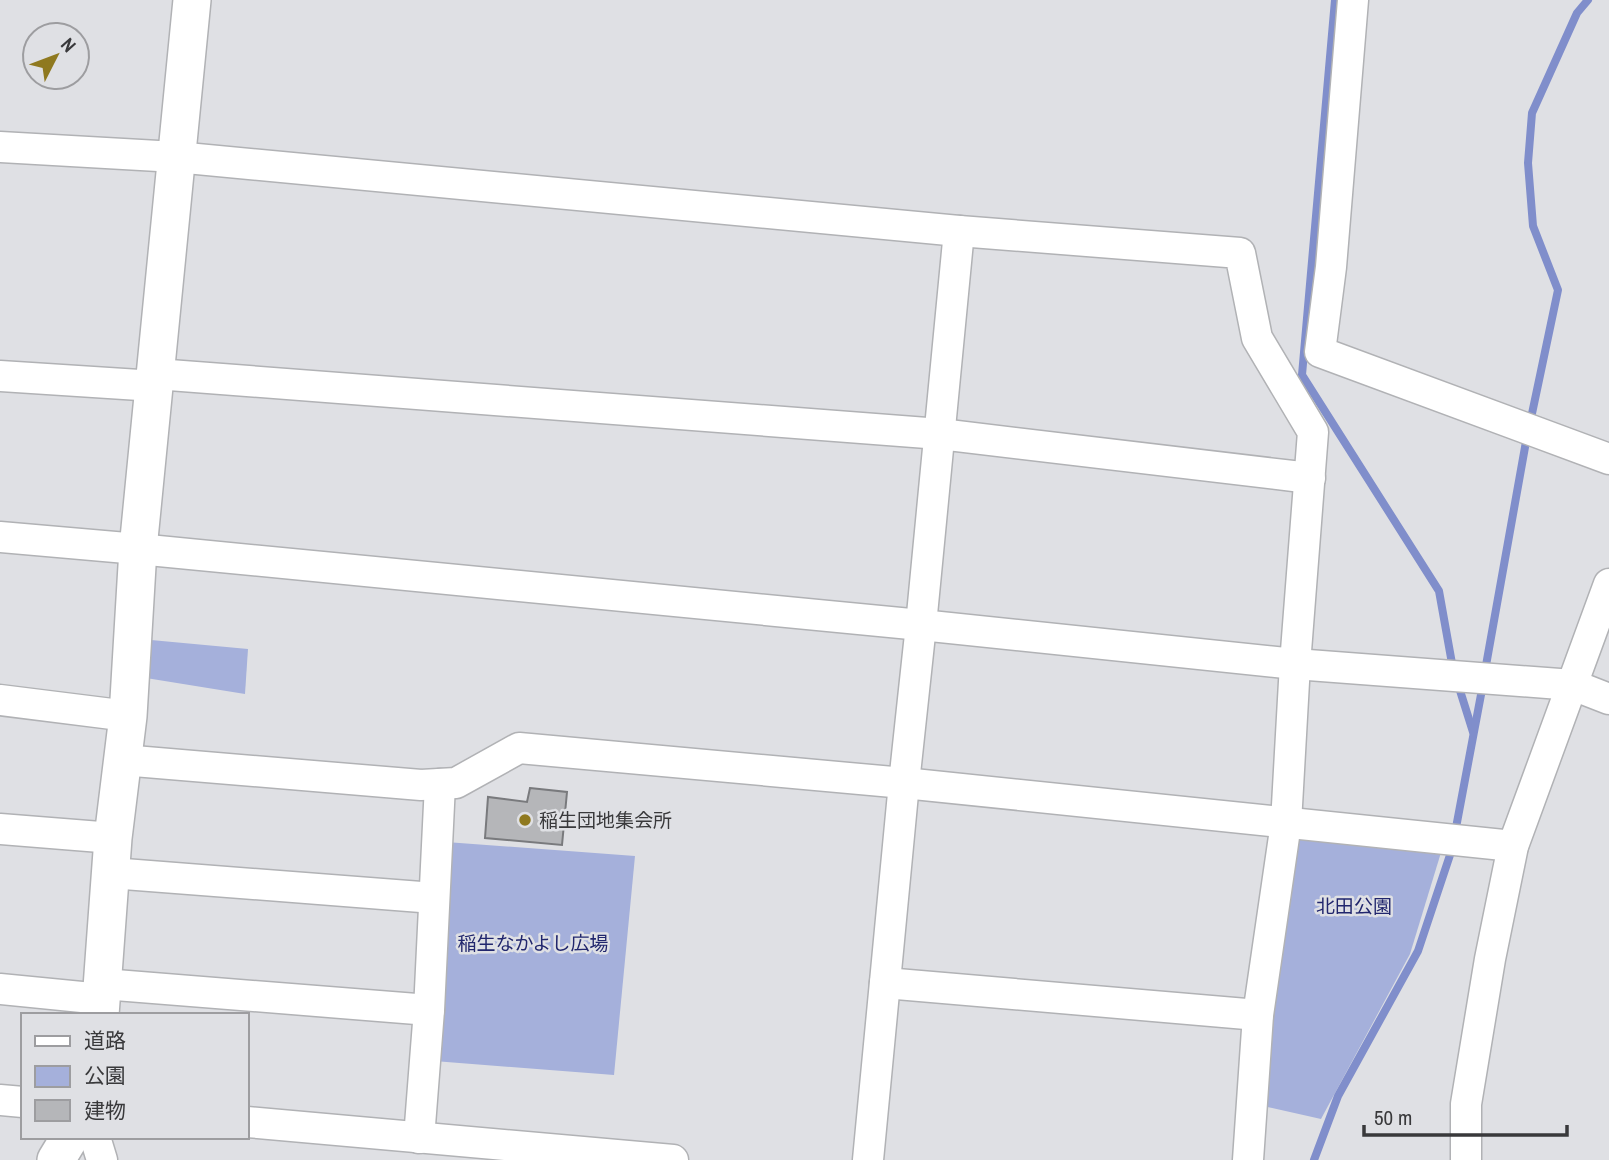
<svg xmlns="http://www.w3.org/2000/svg" width="1609" height="1160" font-family="'Archivo Narrow','Noto Sans JP',sans-serif">
<rect width="100%" height="100%" fill="#dfe0e4"/>
<g fill="#a5b0db">
<path d="M 151,640 L 248,649 L 245,694 L 146,678 Z"/>
<path d="M 1295,831 L 1443,846 L 1410,954 L 1321,1119 L 1263,1106 Z"/>
<path d="M 446,842 L 635,856 L 614,1075 L 434,1061 Z"/>
</g>
<g fill="none" stroke-linecap="round" stroke-linejoin="round">
<g stroke="#808ecb" stroke-width="8">
<path d="M 1335,0 L 1302,375 L 1439,591 L 1453,669"/>
<path d="M 1530,423 L 1558,290 L 1533,226 L 1528,163 L 1532,113 L 1577,13 L 1588,0"/>
<path d="M 1485,671 L 1527,436"/>
<path d="M 1457,681 L 1473,732"/>
<path d="M 1455,833 L 1483,684"/>
<path d="M 1314,1160 L 1338,1096 L 1418,951 L 1453,846"/>
</g>
</g>
<path fill="#b5b6b9" stroke="#797a7d" stroke-width="2" d="M 530,788 L 567,792 L 562,845 L 485,838 L 488,797 L 527,802 Z"/>
<g fill="none" stroke-linecap="round" stroke-linejoin="round">
<defs>
<g id="minor">
<path d="M 1353,0 L 1331,267 L 1320,352 L 1609,459"/>
<path d="M 0,147 L 176,157 L 959,231 L 1240,253 L 1257,338 L 1313,432 L 1295,664 L 1286,823 L 1258,1015 L 1248,1160"/>
<path d="M 156,374 L 940,434 L 1310,478"/>
<path d="M 0,376 L 155,386"/>
<path d="M 0,537 L 138,549 L 921,625 L 1295,664 L 1573,685 L 1609,699"/>
<path d="M 0,700 L 128,716"/>
<path d="M 122,760 L 421,785 L 456,783 L 519,748 L 904,783 L 1513,846"/>
<path d="M 0,829 L 113,838"/>
<path d="M 111,873 L 434,898"/>
<path d="M 885,983 L 1258,1015"/>
<path d="M 103,984 L 429,1010"/>
<path d="M 0,989 L 102,999"/>
<path d="M 0,1100 L 23,1102"/>
<path d="M 247,1122 L 673,1160"/>
<path d="M 95,1137 L 102,1160"/>
<path d="M 419,1138 L 429,1010 L 440,784"/>
<path d="M 868,1160 L 904,783 L 921,625 L 959,231"/>
<path d="M 1466,1160 L 1466,1104 L 1490,959 L 1513,846 L 1609,584"/>
</g>
<g id="tertiary">
<path d="M 100,1015 L 113,838 L 128,716 L 138,549 L 192,0"/>
<path d="M 56,1160 L 70,1137"/>
</g>
</defs>
<use href="#minor" stroke="#b1b2b5" stroke-width="33"/>
<use href="#tertiary" stroke="#b1b2b5" stroke-width="40"/>
<use href="#minor" stroke="#fff" stroke-width="30"/>
<use href="#tertiary" stroke="#fff" stroke-width="37"/>
</g>
<circle fill="#8f791f" stroke="#dfe0e4" stroke-width="2.5" cx="525" cy="820" r="7"/>
<g text-anchor="middle" dominant-baseline="central" stroke-width="5" stroke-linejoin="round" paint-order="stroke">
<g font-size="19" fill="#39393b" stroke="#dfe0e4" text-anchor="start">
<text x="539" y="820">稲生団地集会所</text>
</g>
<g font-size="19" fill="#21266d" stroke="#dfe0e4">
<text x="1354" y="906">北田公園</text>
<text x="533" y="943">稲生なかよし広場</text>
</g>
</g>
<rect x="21" y="1013" width="228" height="126" fill="#dfe0e4" stroke="#9d9da0" stroke-width="2"/>
<rect x="35" y="1036" width="35" height="10" fill="#ffffff" stroke="#9d9da0" stroke-width="2"/>
<text x="84" y="1048" font-size="21" fill="#39393b">道路</text>
<rect x="35" y="1066" width="35" height="21" fill="#a5b0db" stroke="#9d9da0" stroke-width="2"/>
<text x="84" y="1083" font-size="21" fill="#39393b">公園</text>
<rect x="35" y="1100" width="35" height="21" fill="#b5b6b9" stroke="#9d9da0" stroke-width="2"/>
<text x="84" y="1118" font-size="21" fill="#39393b">建物</text>
<g transform="translate(56 56) rotate(48)"><circle r="33" fill="#dfe0e4" stroke="#9d9da0" stroke-width="2"/>
<path d="M0-5L12 26L0 18L-12 26Z" fill="#8f791f"/>
<text y="-10" font-size="19" font-weight="bold" text-anchor="middle" fill="#39393b">N</text>
</g>
<path d="M1364 1125v10h203v-10" fill="none" stroke="#39393b" stroke-width="3.5"/>
<text x="1374" y="1125" font-size="21" fill="#39393b" stroke="#dfe0e4" stroke-width="5" paint-order="stroke">50 m</text>
</svg>
